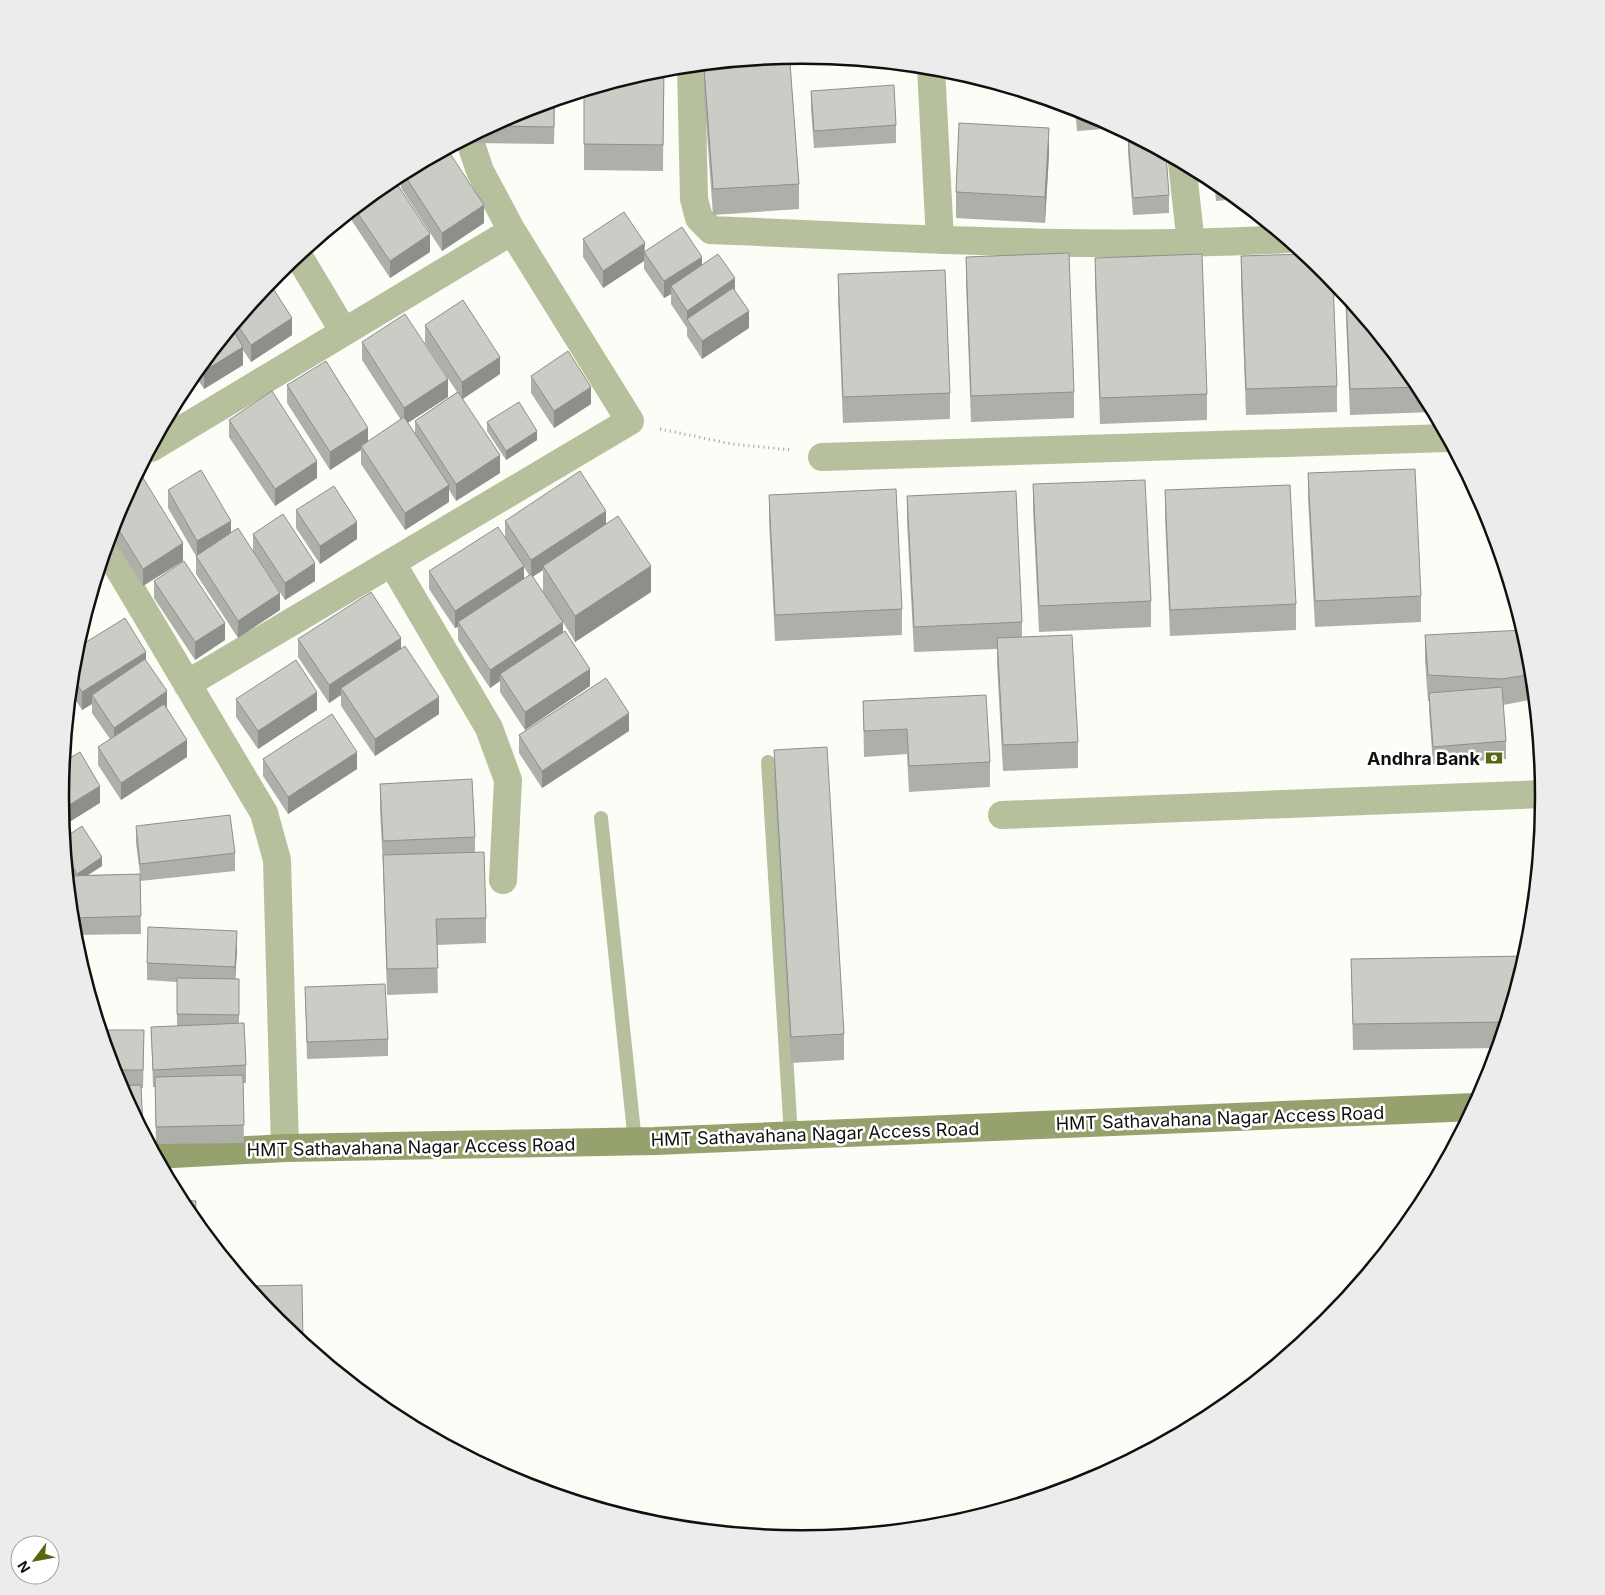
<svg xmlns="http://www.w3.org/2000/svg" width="1605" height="1595" font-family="Inter,sans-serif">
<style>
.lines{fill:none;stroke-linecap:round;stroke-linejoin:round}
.path{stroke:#9e9f9a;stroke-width:3;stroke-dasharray:1 4;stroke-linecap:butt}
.lane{stroke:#b6c09c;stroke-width:14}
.street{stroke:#b6c09c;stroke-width:28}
.secondary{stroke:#95a26d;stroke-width:28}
.wall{fill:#aeafa9;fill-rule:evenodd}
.shaded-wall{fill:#8d8f8a}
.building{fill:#caccc5;stroke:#8d8f8a}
.labels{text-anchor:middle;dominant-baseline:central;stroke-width:5;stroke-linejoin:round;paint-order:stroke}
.poi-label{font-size:18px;font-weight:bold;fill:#10110f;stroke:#fff;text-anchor:end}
.street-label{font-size:18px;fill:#10110f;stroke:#fff}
.rim{fill:none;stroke:#10110f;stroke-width:2.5}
</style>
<rect width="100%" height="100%" fill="#fbfdf6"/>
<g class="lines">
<path class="path" d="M660 429 732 444 792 450"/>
<path class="lane" d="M768 762 791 1136
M601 818 635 1142"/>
<path class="street" d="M691 66 694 199 699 218 711 230C903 238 1095 250 1287 239
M931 68 940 240
M1182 163 1191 244
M298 255 344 332
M151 448 512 231
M822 457 1448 438
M106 547 264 813 277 860 285 1148
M392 563 489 728 508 780 503 880
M187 684 630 421 512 231 480 171 469 138
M1002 815 1545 794"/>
<path class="secondary" d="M155 1155 285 1148 655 1141 1475 1107"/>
</g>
<path class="wall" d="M803 55 828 57 795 60V56Z
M791 56V65H790L799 184V209L713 215 704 94V68L759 65 758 59Z
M844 59 872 62 845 63Z
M664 69 663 171 584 170V92Z
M811 91 896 125V143L814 148 811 109Z
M555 101 554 144 475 143V135L519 111Z
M1075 108 1087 112 1118 128 1077 131Z
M1128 135 1169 195V213L1133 215 1128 153Z
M447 149 484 223 442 251 401 188V174Z
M1049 154 1045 223 956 218V192Z
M390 180 430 252 390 278 352 221V211Z
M1214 180H1215L1238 199 1216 201Z
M583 239 645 251 702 265 735 290 749 328 702 359 687 336V328L671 304V294L664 298 644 269V261L603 288 583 257Z
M1241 256 1337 386V412L1246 415 1241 282Z
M966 257 1074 392V418L971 422 966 283Z
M1095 258 1207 394V420L1100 424 1095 284Z
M838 274 950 393V419L843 423 838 299Z
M269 282 292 335 251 362 243 350V365L204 389 194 374Z
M1345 294 1420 385 1434 412 1350 415Z
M425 325 500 374 463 399 500 473 456 501 449 490V502L405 530 361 464V450L330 470 287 403V385L368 442 401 420 362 360V342L448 397 408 423 415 433V421L457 392 425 343Z
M531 376 591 404 554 428 531 393Z
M229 420 317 478 275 506 229 437Z
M487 422 537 440 506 460 487 431Z
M1308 473 1421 596V622L1315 627 1308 499Z
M1033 484 1151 601V627L1039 632 1033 510Z
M168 490 231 533 280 610 238 638 196 574V556L168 508Z
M1165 490 1296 604V630L1170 636 1165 516Z
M769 495 902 609V635L775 641 769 521Z
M907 496 1022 622V637L1078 742V768L1003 771 997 664V649L914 652 907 522Z
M296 510 357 539 320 564 296 528Z
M117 513 183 543 143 586 110 534Z
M505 521 606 524 651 592 575 642 563 622V632L590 686 525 730 500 692V681L490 688 458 640V627L455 628 429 589V571L505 537ZM524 567 529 575 524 579ZM543 570V592L532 577Z
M253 534 315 581 285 600 253 551Z
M154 581 225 640 195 660 154 598Z
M1425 635 1531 653 1535 699 1503 705 1506 741V759L1433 764 1429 711V701H1428L1425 661Z
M298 639 401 649 439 714 375 756 341 706V695L329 703 298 657Z
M74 652 146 661 167 708 187 757 121 800 98 765V747L110 739 92 713V704L82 710 70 691Z
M236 699 317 710 258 749 236 717Z
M863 701 990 762V787L909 792 907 754 864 757Z
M629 731 542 788 519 753V735Z
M774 750 844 1034V1060L791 1063 774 776Z
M263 759 357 769 288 814 263 776Z
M380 784 475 837V852L486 918V943L437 945 438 993 387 995 383 867 380 810Z
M136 826 235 853V871L140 881 141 934 74 935 68 876H73L67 866 64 838 102 866 88 875 140 874 136 843Z
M237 949 235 979H239V1023L246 1065V1083H243L244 1143 156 1144 155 1087H153L151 1027 177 1026V982L147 980V963Z
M1526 956 1499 1048 1353 1050 1351 959Z
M305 987 388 1039V1056L307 1059Z
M101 1030 144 1048 143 1088H141L143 1131 116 1081Z"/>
<path class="shaded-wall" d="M1049 128V154L1045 223V197Z
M484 205V223L442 251V233Z
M430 234V252L390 278V261Z
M645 243 644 261 603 288V271Z
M702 257V274L671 286V294L664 298V281Z
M735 278V296L687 319V329V311Z
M749 311V328L702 359V341Z
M292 318V335L251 362V345Z
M243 347V365L204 389V371Z
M500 357V374L462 399V382Z
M448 379V397L404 425V408Z
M591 387V404L554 428V411Z
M368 428V446H361V450L330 470V452Z
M537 431V440L506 460V451Z
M500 455V473L456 501V484Z
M317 461V478L275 506V489Z
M449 485V502L405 530V513Z
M606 511V528L543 566V570L531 578V560Z
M231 521V539L197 559V541Z
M357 522V539L320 564V546Z
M183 543V561L143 586V569Z
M315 563V581L285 600V583Z
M524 566V584L458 622V627L455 628V611Z
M651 566V592L575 642V616Z
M280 593V610L238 638V621Z
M563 622V640L500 674V681L490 688V670Z
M225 623V640L195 660V642Z
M401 638V655L341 688V695L329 703V685Z
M146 652V670L92 695V704L82 710V692Z
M590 669V686L525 730V712Z
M167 691V709L114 745V728Z
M317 692V710L258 749V731Z
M439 697V714L375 756V739Z
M629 713V731L542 788V771Z
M187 740V757L121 800V783Z
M357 752V769L288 814V797Z
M68 754V771L62 775 64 756Z
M100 786V803L63 826 61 810Z
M102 857V866L77 882V874Z
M237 931V949L235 985V967Z"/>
<path class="building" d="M790 63 799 184 713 189 704 68Z
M658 69H664L663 145 584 144V92Z
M894 85 896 125 814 131 811 91Z
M554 101V127L492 126 519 111Z
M959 123 1049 128 1045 197 956 192Z
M1128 135H1130L1166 154 1169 195 1133 198Z
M447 149 484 205 442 233 403 173Z
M393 178 430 234 390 261 355 209Z
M624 212 645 243 603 271 583 239Z
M682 227 702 257 664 281 644 252Z
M1069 253 1074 392 971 396 966 257Z
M718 254 735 278 687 311 671 286Z
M1202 254 1207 394 1100 398 1095 258Z
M1304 254 1328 273 1333 280 1337 386 1246 389 1241 256Z
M945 270 950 393 843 397 838 274Z
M269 282 292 318 251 345 236 323Z
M733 288 749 311 702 341 687 319Z
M1346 295 1420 385 1421 387 1350 389Z
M463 300 500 357 462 382 425 325Z
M405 314 448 379 404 408 362 342Z
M232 328 243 347 204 371 201 366Z
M568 351 591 387 554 411 531 376Z
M326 361 368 428 330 452 287 385Z
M272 391 317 461 275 489 229 420Z
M458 392 500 455 456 484 415 421Z
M519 402 537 431 506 451 487 422Z
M404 417 449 485 405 513 361 446Z
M1415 469 1421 596 1315 601 1308 473Z
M201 470 231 521 197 541 168 490Z
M580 471 606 511 531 560 505 521Z
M140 473 183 543 143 569 114 522 117 513 137 475Z
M1145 480 1151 601 1039 606 1033 484Z
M1290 485 1296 604 1170 610 1165 490Z
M334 486 357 522 320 546 296 510Z
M896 489 902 609 775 615 769 495Z
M1016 491 1022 622 914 627 907 496Z
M283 514 315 563 285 583 253 534Z
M618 516 651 566 575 616 543 566Z
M498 527 524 566 455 611 429 571Z
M238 528 280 593 238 621 196 556Z
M184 561 225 623 195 642 154 581Z
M531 574 563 622 490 670 458 622Z
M371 592 401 638 329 685 298 639Z
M125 618 146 652 82 692 72 676 75 649Z
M1524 630 1531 653 1533 674 1502 679 1428 675 1425 635Z
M565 631 590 669 525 712 500 674Z
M1072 635 1078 742 1003 745 997 638Z
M405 646 439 697 375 739 341 688Z
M145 659 167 691 114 728 92 695Z
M296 660 317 692 258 731 236 699Z
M606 678 629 713 542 771 519 735Z
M1502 687 1506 741 1433 747 1429 693Z
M986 695 990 762 909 766 907 729 864 731 863 701Z
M164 704 187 740 121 783 98 747Z
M332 714 357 752 288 797 263 759Z
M827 747 844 1034 791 1037 774 750Z
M65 748 68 754 64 756Z
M80 752 100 786 61 810 60 797 63 762Z
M472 779 475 837 383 841 380 784Z
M230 815 235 853 140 864 136 826Z
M82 826 102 857 77 874 66 855 64 838Z
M484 852 486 918 436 919 438 968 387 969 383 855Z
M140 874 141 916 72 918 68 876Z
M148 927 237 931 235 967 147 963Z
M1526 956 1507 1022 1353 1024 1351 959Z
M177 978 239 979V1015L177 1014Z
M385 984 388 1039 307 1042 305 987Z
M244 1023 246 1065 153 1070 151 1027Z
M101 1030H144L143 1070H113Z
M243 1075 244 1125 156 1127 155 1077Z
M141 1085 143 1128H141L119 1086Z
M180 1200 196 1201 195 1223 185 1210Z
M302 1285 303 1343 277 1322 252 1292V1286Z"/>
<defs>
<g id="bank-bare" transform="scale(1.35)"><path d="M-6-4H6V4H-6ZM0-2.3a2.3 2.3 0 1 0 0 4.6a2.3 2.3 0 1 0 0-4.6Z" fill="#586710" stroke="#fff" stroke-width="2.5" paint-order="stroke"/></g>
</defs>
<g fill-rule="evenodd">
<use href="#bank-bare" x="1494" y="758"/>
</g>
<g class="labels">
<g class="poi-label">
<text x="1480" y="758">Andhra Bank</text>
</g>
<g class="street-label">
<text transform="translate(1220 1118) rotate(-2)">HMT Sathavahana Nagar Access Road</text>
<text transform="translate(815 1134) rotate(-2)">HMT Sathavahana Nagar Access Road</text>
<text transform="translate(411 1147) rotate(-1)">HMT Sathavahana Nagar Access Road</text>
</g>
</g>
<path d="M0 0H1605V1595H0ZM69 797a733 733 0 1 1 1466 0a733 733 0 1 1-1466 0Z" fill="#ececec" fill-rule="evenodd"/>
<path class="rim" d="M69 797a733 733 0 1 1 1466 0a733 733 0 1 1-1466 0Z"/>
<g transform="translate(35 1560) rotate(238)"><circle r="24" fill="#ffffff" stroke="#9fa09f"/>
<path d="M0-4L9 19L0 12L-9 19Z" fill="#586710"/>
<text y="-8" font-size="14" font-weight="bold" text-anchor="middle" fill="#10110f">N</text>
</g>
</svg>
